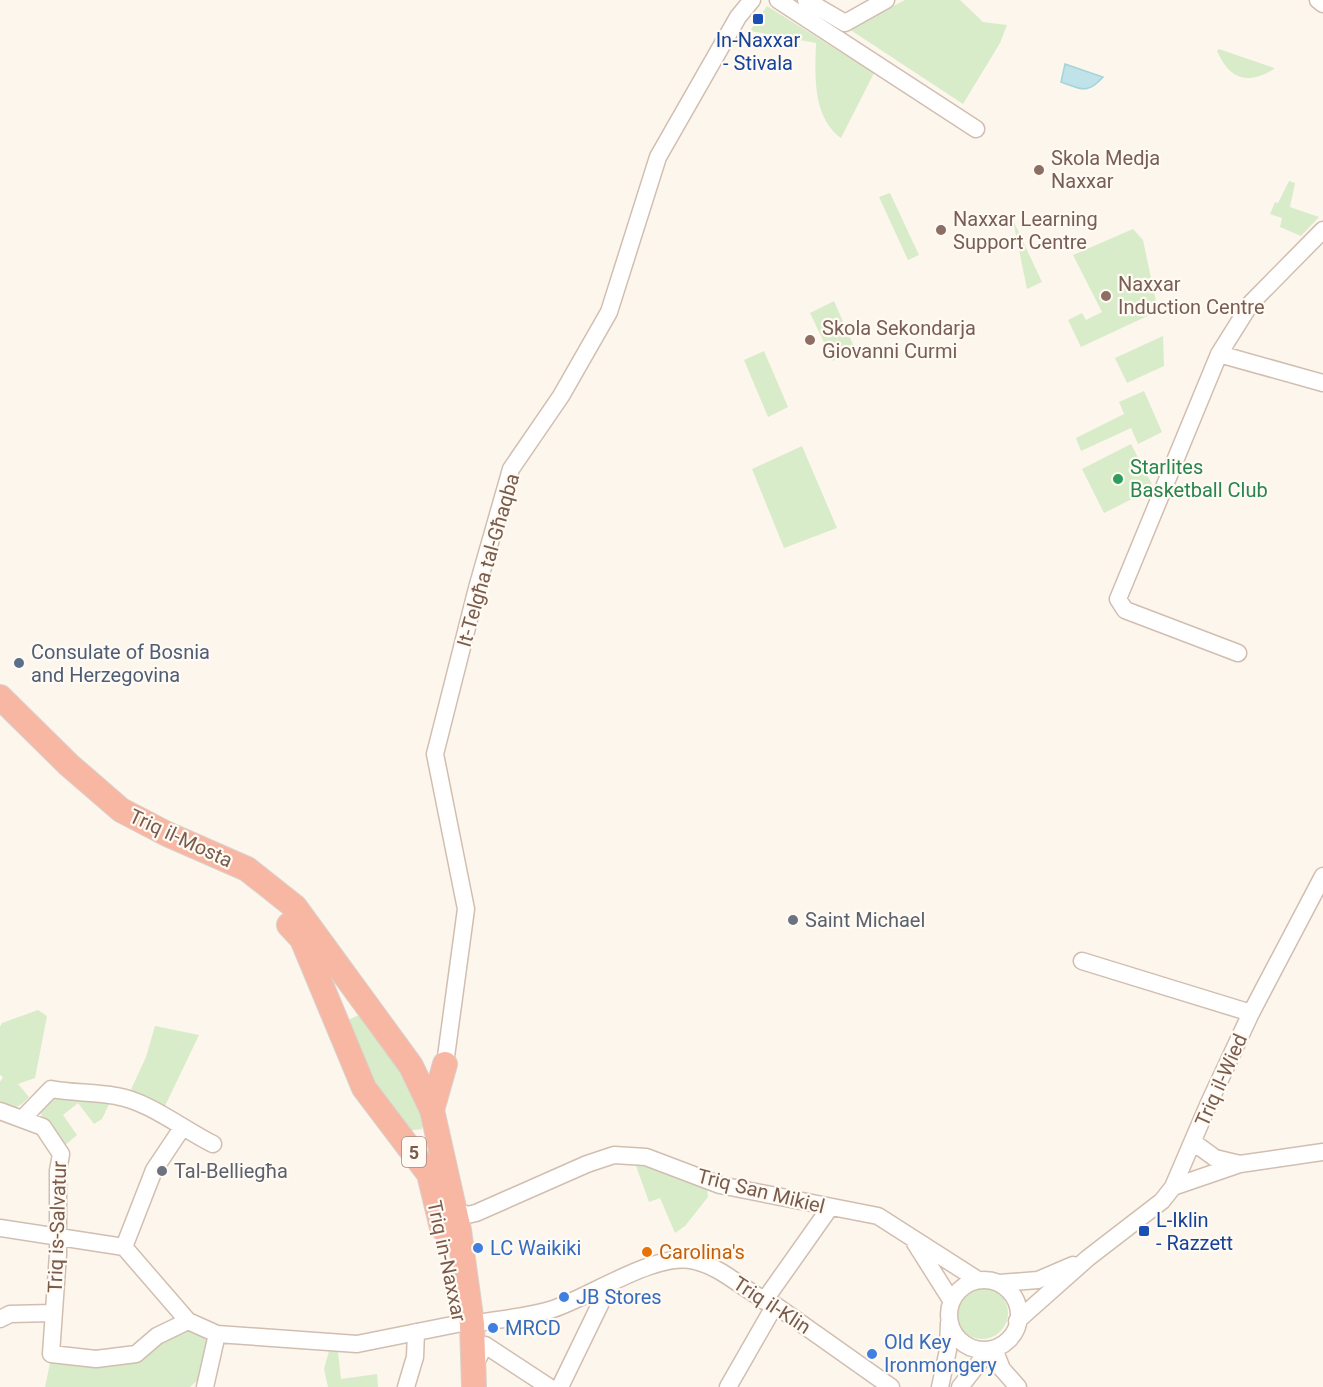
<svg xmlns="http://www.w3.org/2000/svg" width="1323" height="1387" font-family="Roboto,sans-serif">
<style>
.green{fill:#d8ecc9}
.water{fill:#bfe3e8;stroke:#a5d3da;stroke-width:1.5}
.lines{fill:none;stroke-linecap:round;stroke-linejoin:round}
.minor-casing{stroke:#d1beb0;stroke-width:19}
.highway-casing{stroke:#dad1cd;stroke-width:26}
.minor{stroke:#fff;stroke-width:16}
.highway{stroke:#f7b7a3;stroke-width:24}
.transit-dot{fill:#1a4fb4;stroke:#fffaf3;stroke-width:2}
.education-dot{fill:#8d6e63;stroke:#fffaf3;stroke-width:2}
.leisure-dot{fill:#2e9e5b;stroke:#fffaf3;stroke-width:2}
.service-dot{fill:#5c6f8a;stroke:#fffaf3;stroke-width:2}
.worship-dot{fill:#6b7280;stroke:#fffaf3;stroke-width:2}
.shop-dot{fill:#3f7fe0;stroke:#fffaf3;stroke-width:2}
.food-dot{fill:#e8710a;stroke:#fffaf3;stroke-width:2}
.labels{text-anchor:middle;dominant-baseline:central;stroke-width:4.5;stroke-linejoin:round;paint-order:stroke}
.shield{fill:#fffaf3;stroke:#a28b7f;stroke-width:1.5}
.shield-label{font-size:18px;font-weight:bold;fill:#7a5c4d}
.transit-label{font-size:20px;fill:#164399;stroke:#fffaf3}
.education-label{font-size:20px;fill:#785e54;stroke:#fffaf3;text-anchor:start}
.leisure-label{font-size:20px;fill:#27864d;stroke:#fffaf3;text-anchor:start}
.street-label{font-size:20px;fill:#7a5c4d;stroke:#fffaf3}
.service-label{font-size:20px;fill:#4e5e75;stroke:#fffaf3;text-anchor:start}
.worship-label{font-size:20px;fill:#5b616d;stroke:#fffaf3;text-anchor:start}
.shop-label{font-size:20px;fill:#366cbe;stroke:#fffaf3;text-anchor:start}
.food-label{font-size:20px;fill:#c56008;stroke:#fffaf3;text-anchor:start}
</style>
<rect width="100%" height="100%" fill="#fdf6ec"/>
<path class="green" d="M905 0H960L983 22 1007 25 1000 43 963 104 849 29Z
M767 6 874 73 841 138C812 117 815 74 816 43L750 31Z
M1219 49 1274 68V69C1247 85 1230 80 1217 51Z
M1289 181 1295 183 1290 207 1319 217 1301 236 1280 227 1282 218 1270 214 1275 202 1278 203Z
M890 193 919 255 908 260 879 197Z
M1013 220 1042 282 1027 289Z
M1133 229 1143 240 1158 311 1081 347 1068 320 1082 313 1086 320 1102 312 1073 255Z
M834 301 855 349 833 361 810 313Z
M1163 336 1164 366 1127 383 1115 358Z
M764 351 788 407 768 417 744 360Z
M1144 391 1162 432 1138 444 1131 428 1081 451 1076 438 1124 414 1119 402Z
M1131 444 1154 488 1104 513 1082 469Z
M802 446 837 528 784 548 752 469Z
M38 1010 47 1016 35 1078 18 1084 29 1097C20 1107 13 1111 0 1106V1082L3 1077 0 1075V1027L2 1023Z
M361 1014 396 1057 426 1116 422 1129 407 1131 377 1090 348 1020Z
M155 1026 199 1035 164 1108 128 1096 146 1057Z
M71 1087 111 1100 102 1119 94 1124 78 1103 63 1115 77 1135 64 1146 38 1110Z
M635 1163 707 1187 708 1197 685 1226 675 1233 660 1198 649 1202Z
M956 1313a26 26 0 1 1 52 0a26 26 0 1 1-52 0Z
M185 1329 205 1335 210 1345 198 1380 190 1387H45L50 1363 127 1364Z
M329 1351 338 1352 341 1379 377 1374 378 1387H328L324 1369Z"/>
<path class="water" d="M1065 64 1103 77C1087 95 1081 89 1061 82Z"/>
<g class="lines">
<g class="minor-casing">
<path id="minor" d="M778 0 976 129
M806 0 845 23 886 0
M1318 0 1323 4
M1219 354 1323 383
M1238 653 1125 610 1118 599 1219 354 1251 303 1323 230
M1082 961 1251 1013
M445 1064 466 909 435 754 477 588 511 469 561 396 609 312 658 157 738 17 752 0
M0 1111 43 1127 61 1154 58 1171V1254L51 1354 96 1359 136 1354 157 1336 188 1321
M22 1119 51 1089C72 1093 94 1092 116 1096 148 1101 183 1129 213 1144
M1193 1142 1215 1158 1240 1164
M1173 1187 1240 1164 1323 1152
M454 1209 467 1215 476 1213 587 1164 614 1155 646 1157 720 1185 878 1216 978 1280
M0 1228 124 1247 188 1321 217 1334 357 1344 462 1323
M915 1243 951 1300
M124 1247 154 1170 182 1128
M949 1315a35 35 0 1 1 70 0a35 35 0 1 1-70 0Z
M999 1283 1038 1280 1073 1265
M764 1301 829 1209
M0 1319 10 1314 53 1313
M1017 1321 1088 1258 1162 1201 1173 1187 1209 1103 1251 1013 1323 876
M472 1324C499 1319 528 1317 553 1309 592 1296 656 1251 695 1261 725 1268 747 1294 775 1305L891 1387
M994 1349 1002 1369 1018 1387
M475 1364 485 1345 549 1387
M205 1387 217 1334
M406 1387 415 1357 416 1332
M560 1387 609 1286
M728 1387 775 1305
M940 1387 948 1350 949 1323
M960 1387 989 1350"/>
</g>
<g class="highway-casing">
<path id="highway" d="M0 697 69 765 121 810 167 834 247 869 295 907 411 1066 432 1110 459 1230 472 1324 474 1387
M289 925 302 939 364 1088 429 1174 442 1228
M432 1110 445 1064"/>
</g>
<use href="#minor" class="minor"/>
<use href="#highway" class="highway"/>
</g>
<g class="transit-dot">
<rect x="752" y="13" width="12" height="12" rx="3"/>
<rect x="1138" y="1225" width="12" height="12" rx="3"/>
</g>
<g class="education-dot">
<circle cx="1039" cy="170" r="6"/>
<circle cx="941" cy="230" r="6"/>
<circle cx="1106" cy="296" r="6"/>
<circle cx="810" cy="340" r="6"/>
</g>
<circle class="leisure-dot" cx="1118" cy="479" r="6"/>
<circle class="service-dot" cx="19" cy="663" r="6"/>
<g class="worship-dot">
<circle cx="793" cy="920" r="6"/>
<circle cx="162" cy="1171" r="6"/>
</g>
<g class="shop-dot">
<circle cx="478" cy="1248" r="6"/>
<circle cx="564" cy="1297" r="6"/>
<circle cx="493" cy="1328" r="6"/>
<circle cx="872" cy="1354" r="6"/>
</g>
<circle class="food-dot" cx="647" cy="1252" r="6"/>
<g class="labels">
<rect class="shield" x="402" y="1137" width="24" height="30" rx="4.5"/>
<g class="shield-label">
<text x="414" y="1152">5</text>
</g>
<g class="transit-label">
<text x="758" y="40">In-Naxxar<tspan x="758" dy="23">- Stivala</tspan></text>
<text x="1156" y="1220" text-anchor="start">L-Iklin<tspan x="1156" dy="23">- Razzett</tspan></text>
</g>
<g class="education-label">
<text x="1051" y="158">Skola Medja<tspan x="1051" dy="23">Naxxar</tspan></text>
<text x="953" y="219">Naxxar Learning<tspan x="953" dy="23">Support Centre</tspan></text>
<text x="1118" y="284">Naxxar<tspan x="1118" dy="23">Induction Centre</tspan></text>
<text x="822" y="328">Skola Sekondarja<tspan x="822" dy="23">Giovanni Curmi</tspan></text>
</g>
<g class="leisure-label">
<text x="1130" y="467">Starlites<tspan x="1130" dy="23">Basketball Club</tspan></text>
</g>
<g class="street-label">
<text transform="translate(488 560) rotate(-74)">It-Telgħa tal-Għaqba</text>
<text transform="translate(181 838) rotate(25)">Triq il-Mosta</text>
<text transform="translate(1221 1080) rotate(-66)">Triq il-Wied</text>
<text transform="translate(761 1191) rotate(14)">Triq San Mikiel</text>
<text transform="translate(57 1227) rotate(-88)">Triq is-Salvatur</text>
<text transform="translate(447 1261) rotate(78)">Triq in-Naxxar</text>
<text transform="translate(772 1305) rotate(33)">Triq il-Klin</text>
</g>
<g class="service-label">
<text x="31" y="652">Consulate of Bosnia<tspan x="31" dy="23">and Herzegovina</tspan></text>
</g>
<g class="worship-label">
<text x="805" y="920">Saint Michael</text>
<text x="174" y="1171">Tal-Belliegħa</text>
</g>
<g class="shop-label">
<text x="490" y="1248">LC Waikiki</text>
<text x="576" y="1297">JB Stores</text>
<text x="505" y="1328">MRCD</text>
<text x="884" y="1342">Old Key<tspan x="884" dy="23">Ironmongery</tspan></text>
</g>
<g class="food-label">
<text x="659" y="1252">Carolina's</text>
</g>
</g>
</svg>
